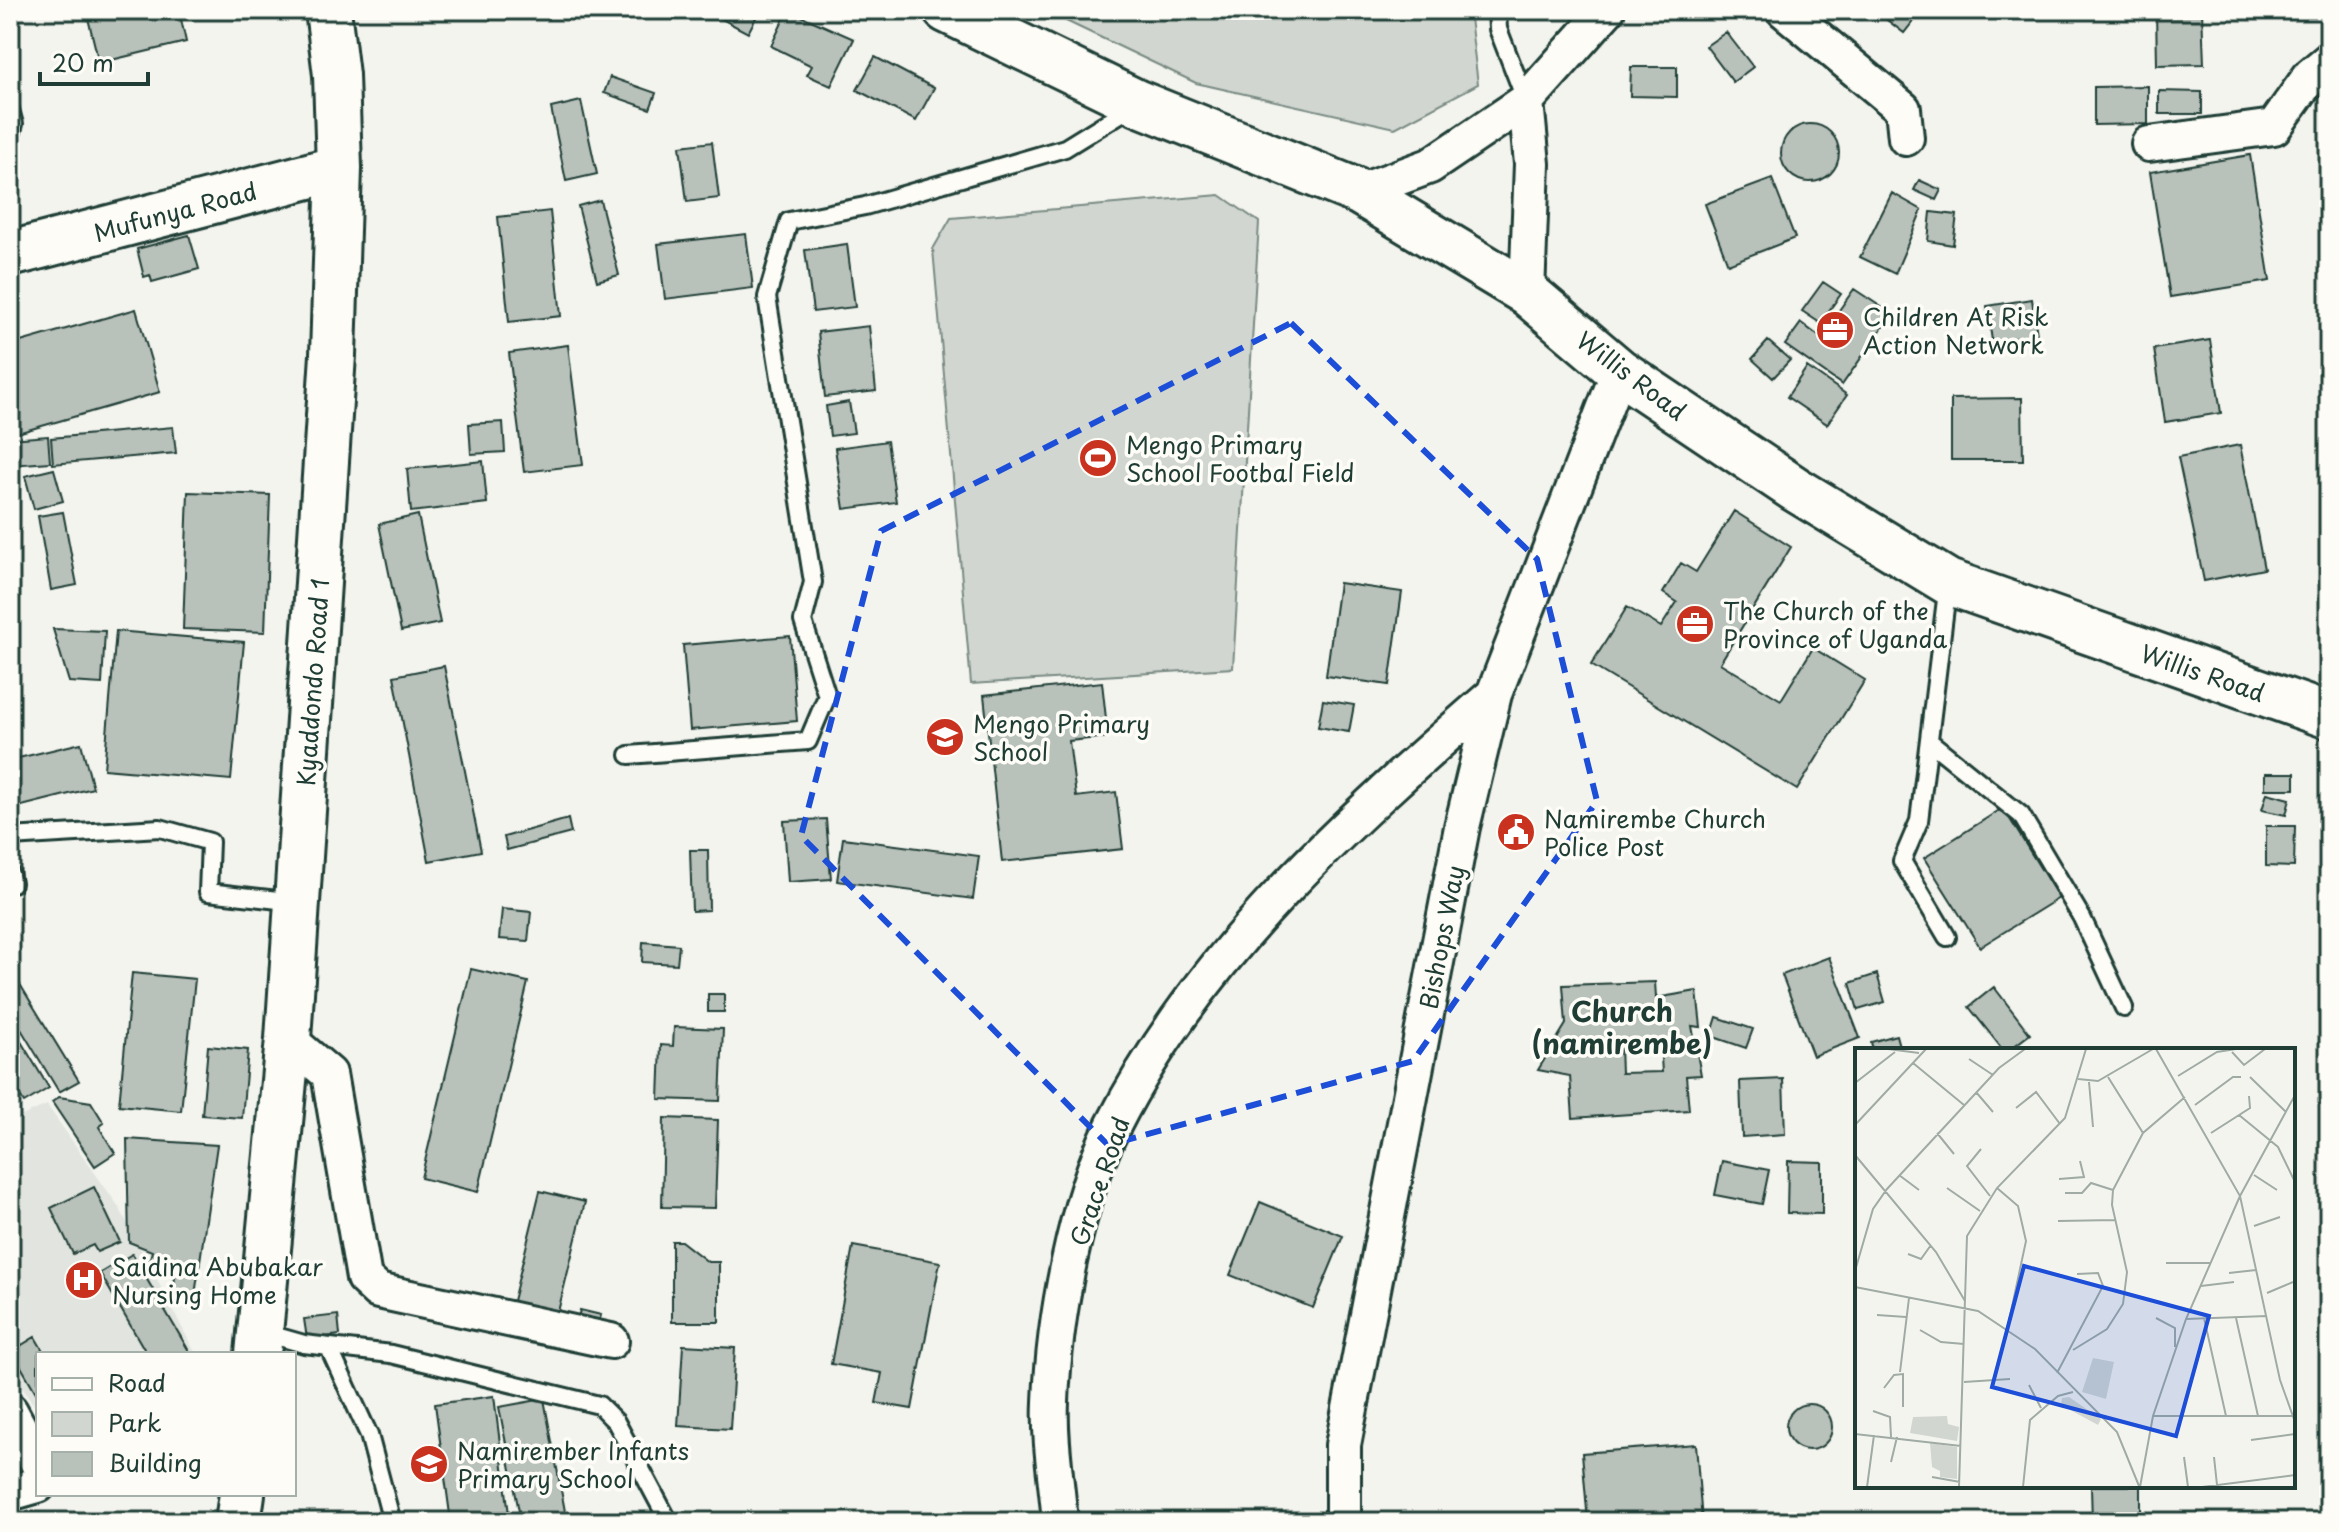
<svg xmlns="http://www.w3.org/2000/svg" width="2339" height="1532" font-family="'Playpen Sans',sans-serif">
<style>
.built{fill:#e2e5df}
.green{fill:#d1d6d1;stroke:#788a82;stroke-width:2}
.building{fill:#b9c1bb;stroke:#1f3d34;stroke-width:2;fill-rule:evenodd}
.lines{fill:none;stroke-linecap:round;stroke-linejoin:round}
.lane-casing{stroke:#1f3d34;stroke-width:22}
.street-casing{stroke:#1f3d34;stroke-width:40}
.secondary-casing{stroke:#1f3d34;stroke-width:50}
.lane{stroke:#fdfcf7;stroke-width:16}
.street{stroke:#fdfcf7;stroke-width:34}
.secondary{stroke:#fdfcf7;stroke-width:44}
.marked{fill:none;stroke:#1d4ed8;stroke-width:6;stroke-dasharray:16 10;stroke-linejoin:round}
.labels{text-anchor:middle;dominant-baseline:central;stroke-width:7;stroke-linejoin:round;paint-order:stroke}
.street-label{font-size:24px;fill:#1f3d34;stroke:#fdfcf7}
.poi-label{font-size:24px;fill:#1f3d34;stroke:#fdfcf7;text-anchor:start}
.quarter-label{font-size:28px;font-weight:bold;fill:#1f3d34;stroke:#fdfcf7}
.inset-road{fill:none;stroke:#9faba4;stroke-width:2}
.view{fill:#1d4ed8;fill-opacity:0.15;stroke:#1d4ed8;stroke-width:4}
.inset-edge{fill:none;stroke:#1f3d34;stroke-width:4}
</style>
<rect width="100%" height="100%" fill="#f4f4ef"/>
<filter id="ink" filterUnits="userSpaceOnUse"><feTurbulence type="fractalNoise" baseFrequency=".0125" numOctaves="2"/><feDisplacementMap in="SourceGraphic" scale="16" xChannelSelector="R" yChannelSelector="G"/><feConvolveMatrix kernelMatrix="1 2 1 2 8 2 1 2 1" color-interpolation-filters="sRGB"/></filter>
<g filter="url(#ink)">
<path class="built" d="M47 1105 119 1207 196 1354H38V1411L10 1370V1121Z"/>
<path class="green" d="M1043 10H1469L1478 84 1395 128 1196 83Z
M1220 195 1259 222 1233 668 971 684 933 249 951 218Z"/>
<path class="building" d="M86 10H179L186 42 99 63Z
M705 10H760L748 33Z
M788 10 854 39 831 86 807 75 812 66 771 46Z
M1874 10H1922L1904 33Z
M2156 10H2202L2204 64 2157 65Z
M1726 32 1753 67 1733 82 1706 46Z
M875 57 934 88 916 121 857 90Z
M1631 67H1677V97L1630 96Z
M610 77 656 93 650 109 604 93Z
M2148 86V124L2094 125V87Z
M2159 91 2202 92V114H2159Z
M581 101 597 174 566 181 551 108Z
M1781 153a29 29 0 1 1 58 0a29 29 0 1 1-58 0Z
M712 142 719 198 687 202 680 146Z
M2250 155 2270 281 2170 297 2150 172Z
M1772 179 1795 238 1728 264 1705 204Z
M1919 180 1941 190 1936 200 1914 190Z
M1892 193 1922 210 1895 274 1860 257Z
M600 200 619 275 597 281 578 206Z
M550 211 561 316 509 322 498 217Z
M1931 212 1957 215 1953 245 1928 241Z
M746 234 753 288 665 299 658 244Z
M189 235 199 269 152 282 150 275 144 277 137 249Z
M847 244 855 307 813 312 805 250Z
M1823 282 1841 294 1820 323 1802 311Z
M1854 289 1892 314 1842 385 1785 345 1801 323 1820 337Z
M2032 299 2037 335 1992 341 1987 306Z
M136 309 160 392 14 434 10 421V345Z
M869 326 876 391 825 397 818 332Z
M2210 340 2221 413 2165 422 2154 349Z
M1768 341 1790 360 1773 378 1752 359Z
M568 345 583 465 524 472 509 353Z
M1807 367 1847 395 1827 424 1787 397Z
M2329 392V435H2328L2324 393Z
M2022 398 2023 460H1951V399Z
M849 402 854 433 830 436 826 406Z
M503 422 505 452 471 454 469 424Z
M173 427 176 453 53 464 51 438Z
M48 436 50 462 10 465V439Z
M887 441 896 502 844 509 835 448Z
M2240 445 2264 569 2204 581 2178 457Z
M483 461 487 503 411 512 407 469Z
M54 469 63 501 34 509 25 476Z
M188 492 270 495 265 632 183 629Z
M1734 511 1791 547 1720 663 1781 700 1813 648 1865 680 1797 790 1591 665 1627 607 1661 627 1677 602 1663 593 1681 563 1696 572Z
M63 512 77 585 51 590 38 516Z
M418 515 440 623 401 631 379 524Z
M1339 583 1402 592 1389 685 1326 676Z
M53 629 105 631 102 684 69 682Z
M116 631 244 642 231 780 104 769Z
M790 636 797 721 690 730 683 645Z
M444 666 481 851 429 861 394 676Z
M1102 682 1108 737 1069 741 1076 797 1116 792 1123 849 1002 862 984 695Z
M1323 700 1354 705 1349 732 1318 727Z
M81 743 93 788 10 809V760Z
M2265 773H2295V789H2265Z
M2267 793 2290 799 2286 815 2262 810Z
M2003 808 2059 898 1980 947 1924 858Z
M568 819 571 833 507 850 504 837Z
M826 819 831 879 788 882 784 821Z
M2266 826H2295L2294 867 2266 866Z
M843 838 979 856 973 899 837 881Z
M690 850H708L709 910 692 911Z
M502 909 531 912 528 941 499 939Z
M643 942 679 945 677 964 642 962Z
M1829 957 1860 1038 1813 1056 1782 975Z
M10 968 79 1081 59 1092 10 1011Z
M471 969 528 982 478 1192 421 1178Z
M132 973 195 979 181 1111 119 1105Z
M1877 974 1885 1002 1858 1010 1850 983Z
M1655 982 1656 998 1697 991 1701 1027 1692 1026 1701 1075 1686 1076 1689 1110 1573 1118 1570 1076 1538 1070 1566 1024 1563 985ZM1660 1044 1662 1072 1621 1073 1620 1046Z
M1994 987 2030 1034 2009 1050H2003L1969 1007Z
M708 994H724V1012H708Z
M1717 1017 1753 1029 1746 1048 1711 1036Z
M11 1025 49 1088 24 1103 10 1080Z
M674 1027 723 1029 720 1101 659 1099 661 1045 673 1046Z
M1896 1035 1900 1050H1873L1871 1042Z
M208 1046 248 1050 242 1118 202 1115Z
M1783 1079 1785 1134 1742 1137 1740 1081Z
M59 1097 91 1102 104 1123 99 1127 115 1153 95 1166 52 1102Z
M664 1118 718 1120 715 1208 662 1207Z
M127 1139 217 1145 194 1302 173 1301 175 1276 147 1268 152 1251 129 1242Z
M1722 1161 1769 1170 1762 1204 1715 1195Z
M1788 1161 1822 1162V1214L1787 1213Z
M94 1187 120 1242 97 1252 93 1245 73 1254 51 1208Z
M540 1191 585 1202 555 1324 510 1313Z
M1260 1202 1343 1236 1313 1308 1230 1275Z
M672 1241H681L708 1262H719V1322H672Z
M853 1246 940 1262 912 1409 876 1403 882 1373 831 1364Z
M132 1254 189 1351 184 1354H147L100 1273Z
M580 1310 601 1315 597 1330 576 1325Z
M338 1315 340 1335 307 1339 304 1319Z
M35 1337 45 1354H38V1396L12 1351Z
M683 1345 735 1348 730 1429 678 1426Z
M494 1396 510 1522H451L435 1404Z
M544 1399 567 1522H521L499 1407Z
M1786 1427a23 23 0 1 1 46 0a23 23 0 1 1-46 0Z
M1696 1444 1702 1522H1588L1582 1453Z
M2091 1486H2141V1522H2092Z"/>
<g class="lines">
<g class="lane-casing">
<path id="lane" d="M1497 10 1498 29 1526 101
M10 110 14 124 10 138
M1929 741 2021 815 2082 918 2124 1008
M629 755 808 741 827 696 803 621 813 582 767 297 789 221 865 206 1065 148 1133 106
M10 837 160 828 210 842 208 892 296 902
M10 874 12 883
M1947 937 1902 861 1919 821 1948 583
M262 1332 304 1344 391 1354 599 1405 616 1422 669 1522
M329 1348 369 1435 392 1522"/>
</g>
<g class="street-casing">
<path id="street" d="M1784 10 1903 109 1906 138
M1526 101 1532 164 1527 293
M2149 144 2274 127 2311 75 2329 60
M1359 192 1430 166 1526 101 1607 10
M288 1039 329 1074 364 1278 378 1291 611 1341
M10 1411 38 1463
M10 1493 38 1485
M1060 1522C1057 1483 1049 1441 1051 1402 1054 1319 1076 1200 1113 1126 1200 953 1350 819 1494 694
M1343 1522V1445L1462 827 1494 694 1619 371"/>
</g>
<g class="secondary-casing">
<path id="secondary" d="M946 10 1138 103 1359 192 1527 293 1619 371 1795 489 1948 582 2329 716
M10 254 339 168
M258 1354 288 1039 333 355 339 168 336 75 328 10
M238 1522 242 1494"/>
</g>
<use href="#lane" class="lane"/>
<use href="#street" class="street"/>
<use href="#secondary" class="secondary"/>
</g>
</g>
<path class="marked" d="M1291 323 1537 559 1597 801 1413 1061 1108 1145 801 836 881 531Z"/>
<defs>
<g id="office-disc" transform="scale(2)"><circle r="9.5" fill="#c8321e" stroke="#fdfcf7"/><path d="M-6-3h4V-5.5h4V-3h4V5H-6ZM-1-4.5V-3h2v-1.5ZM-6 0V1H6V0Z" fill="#fff"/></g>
<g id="stadium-disc" transform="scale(2)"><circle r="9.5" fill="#c8321e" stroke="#fdfcf7"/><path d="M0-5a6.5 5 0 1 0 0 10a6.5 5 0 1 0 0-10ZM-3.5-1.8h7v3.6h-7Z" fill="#fff"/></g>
<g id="school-disc" transform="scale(2)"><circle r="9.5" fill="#c8321e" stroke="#fdfcf7"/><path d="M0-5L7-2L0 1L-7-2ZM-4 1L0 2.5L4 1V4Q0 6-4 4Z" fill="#fff"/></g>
<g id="civic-disc" transform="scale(2)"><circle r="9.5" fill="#c8321e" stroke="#fdfcf7"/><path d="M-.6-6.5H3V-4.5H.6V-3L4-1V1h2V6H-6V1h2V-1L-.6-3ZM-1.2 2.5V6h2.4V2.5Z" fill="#fff"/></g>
<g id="hospital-disc" transform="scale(2)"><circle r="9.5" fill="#c8321e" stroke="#fdfcf7"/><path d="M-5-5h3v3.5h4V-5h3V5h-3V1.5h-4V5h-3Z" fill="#fff"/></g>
</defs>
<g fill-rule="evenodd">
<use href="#office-disc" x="1835" y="330"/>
<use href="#stadium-disc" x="1098" y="458"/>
<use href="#office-disc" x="1695" y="624"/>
<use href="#school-disc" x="945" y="737"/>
<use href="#civic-disc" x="1516" y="832"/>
<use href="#hospital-disc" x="84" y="1280"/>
<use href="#school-disc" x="429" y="1464"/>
</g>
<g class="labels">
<g class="street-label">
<text transform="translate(175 211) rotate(-15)">Mufunya Road</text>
<text transform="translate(1632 375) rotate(37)">Willis Road</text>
<text transform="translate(2203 672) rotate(19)">Willis Road</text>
<text transform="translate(312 682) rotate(-86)">Kyaddondo Road 1</text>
<text transform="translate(1441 937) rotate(-79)">Bishops Way</text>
<text transform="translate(1099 1181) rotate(-71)">Grace Road</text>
</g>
<g class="poi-label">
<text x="1863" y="316">Children At Risk<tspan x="1863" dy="28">Action Network</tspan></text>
<text x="1126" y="444">Mengo Primary<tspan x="1126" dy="28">School Footbal Field</tspan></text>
<text x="1723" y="610">The Church of the<tspan x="1723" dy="28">Province of Uganda</tspan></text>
<text x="973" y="723">Mengo Primary<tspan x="973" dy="28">School</tspan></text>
<text x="1544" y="818">Namirembe Church<tspan x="1544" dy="28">Police Post</tspan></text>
<text x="112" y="1266">Saidina Abubakar<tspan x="112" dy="28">Nursing Home</tspan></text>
<text x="457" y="1450">Namirember Infants<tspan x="457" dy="28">Primary School</tspan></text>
</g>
<g class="quarter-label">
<text x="1622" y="1010">Church<tspan x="1622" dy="32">(namirembe)</tspan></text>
</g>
</g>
<g transform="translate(1855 1048)">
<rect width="440" height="440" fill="#f4f4ef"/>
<path d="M238 310 259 314 251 351 227 344ZM214 349 246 371 243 377 206 357 207 350ZM92 368 93 376 104 379 102 393 55 385 58 369ZM75 395 102 399V431L85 429V423L77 419Z" fill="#d1d6d1"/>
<path class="inset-road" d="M33 1 64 5M301 1 385 148 425 332 440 374M377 4 389 17 410 1M114 11 138 27M58 15 109 57M323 28 362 4 381 1M253 29 288 85M395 29 431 64M223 31 243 33 298 1M234 34 238 79M0 35 40 4M121 44 138 64M340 57 378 29H386M161 60 181 44 205 76M384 67 423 99 440 134M0 77 71 1M82 85 99 106M356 85 395 60 394 48M126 101 112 118 135 148M0 107 81 204 110 253M44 127 64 142M399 127 422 142M204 131 229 129 225 113M92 140 125 163M142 140 163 158 171 193 152 282M210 145H227L236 135 258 142M203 173 260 172M399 178 425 169M53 206 66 211 76 197M311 215H356M0 223 18 161 32 141 144 20 170 1M374 225 401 222M346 238 379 234M0 239 123 263 180 301 262 384 284 438M412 245 438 234M22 267 51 269M301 270 320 280V299M349 270 371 368M381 270 403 368M331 271 412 268M65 282 86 294 109 296M218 302 252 281 268 256 272 224 257 157 258 142 288 85 330 49M45 324 54 250M202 325 248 238 243 225 222 226M109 334 155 331M174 337 186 360M29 340 39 327 48 326V359M18 363 35 369 36 389M298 368H437M0 386 106 398M396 392 440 386M329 409 333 439M359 409 362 437M36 414 42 389M77 429 105 434M12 439 19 387M104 439 112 188 142 140 210 70 231 1M168 439 175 372 203 348 218 344M285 439 298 368 331 271 385 148 440 47M347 439 440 427"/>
<path class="view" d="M169 218 354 268 321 388 137 339Z"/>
<rect width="440" height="440" class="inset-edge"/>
</g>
<rect width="2339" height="1532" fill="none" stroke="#fdfcf7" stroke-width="40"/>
<rect x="20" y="20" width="2299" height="1492" fill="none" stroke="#1f3d34" stroke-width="3" filter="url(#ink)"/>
<rect x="36" y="1352" width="260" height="144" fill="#fdfcf7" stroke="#a4b0a9" stroke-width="2"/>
<rect x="52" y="1378" width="40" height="12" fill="#fdfcf7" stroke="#a4b0a9" stroke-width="2"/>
<text x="108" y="1392" font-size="24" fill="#1f3d34">Road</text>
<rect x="52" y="1412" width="40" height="24" fill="#d1d6d1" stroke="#a4b0a9" stroke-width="2"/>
<text x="108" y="1432" font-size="24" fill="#1f3d34">Park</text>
<rect x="52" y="1452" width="40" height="24" fill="#b9c1bb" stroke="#a4b0a9" stroke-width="2"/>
<text x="108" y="1472" font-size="24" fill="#1f3d34">Building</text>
<path d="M40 72v12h108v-12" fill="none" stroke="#1f3d34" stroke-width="4"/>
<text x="52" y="72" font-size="24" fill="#1f3d34" stroke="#fdfcf7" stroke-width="6" paint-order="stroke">20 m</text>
</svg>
